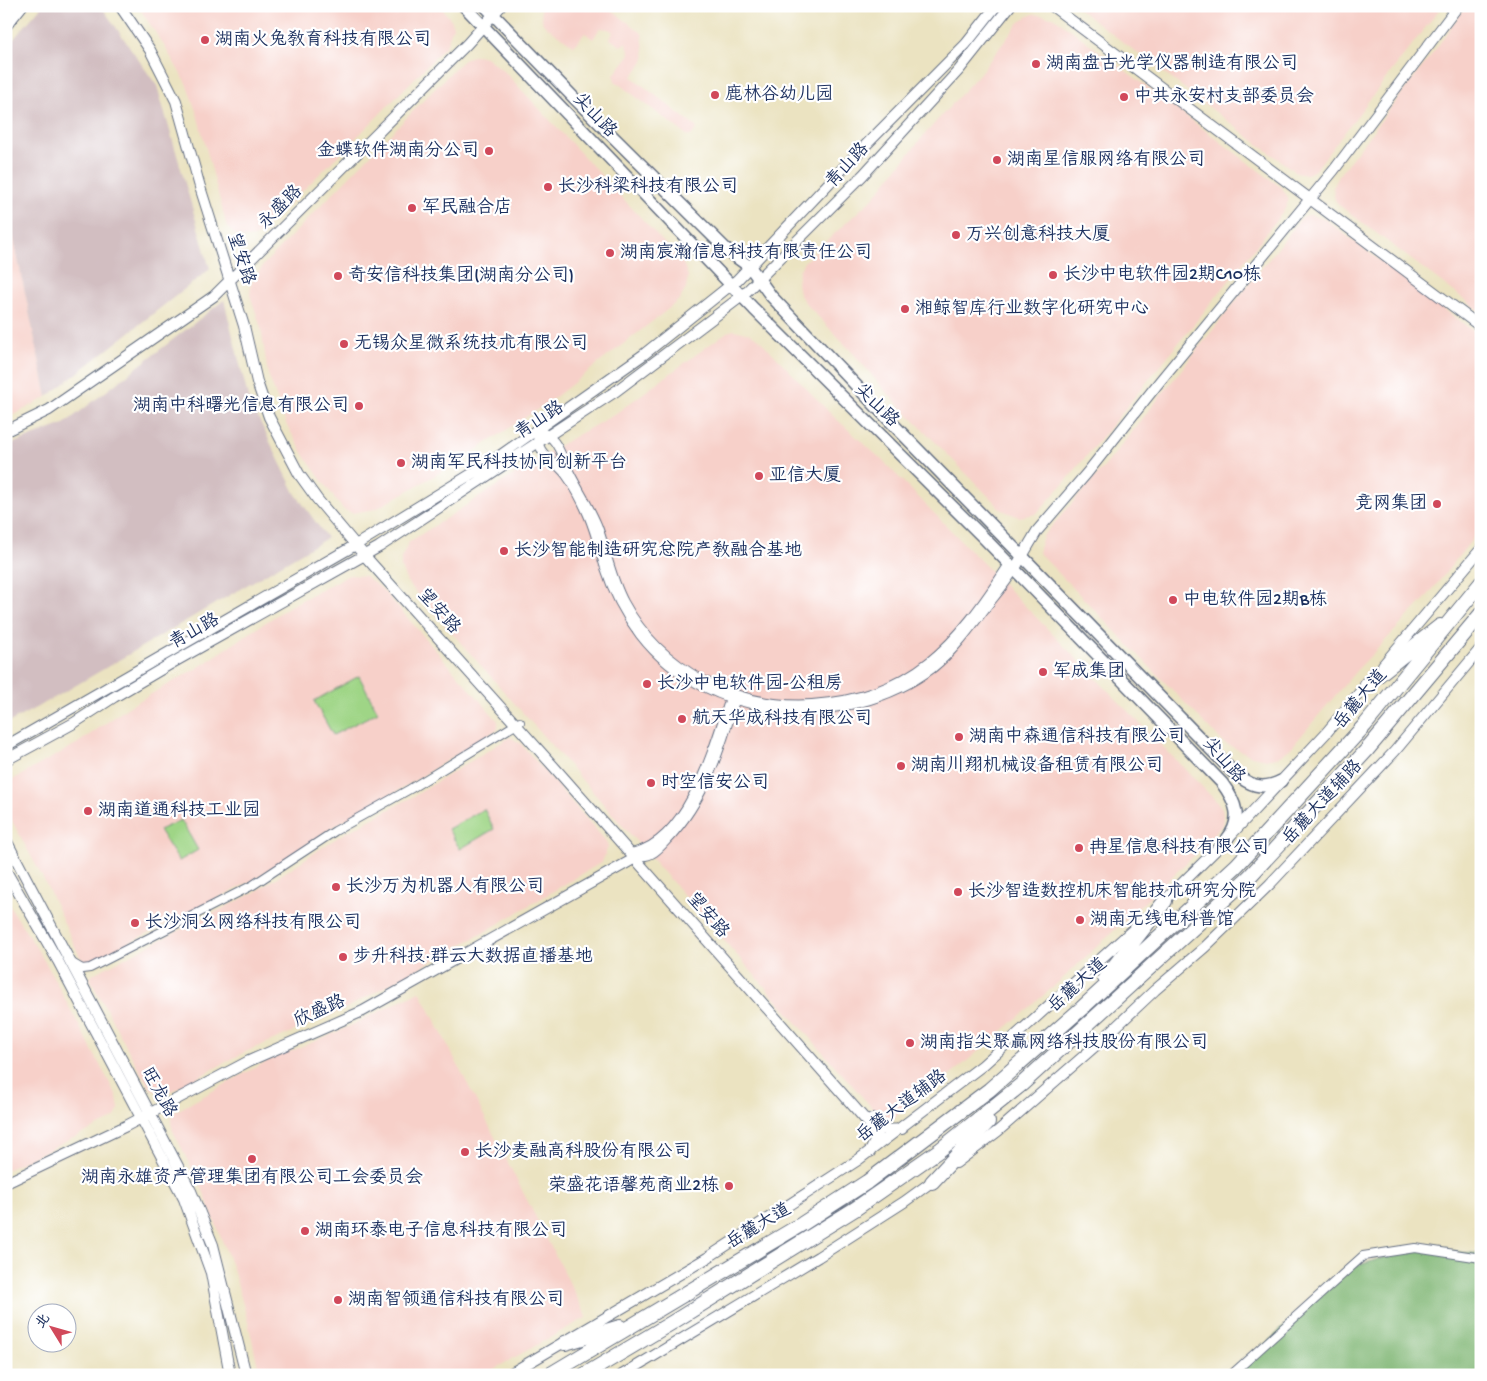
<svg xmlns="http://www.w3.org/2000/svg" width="1487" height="1381" font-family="'Gochi Hand','LXGW WenKai TC',sans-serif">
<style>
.built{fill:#f7d0c9}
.industrial{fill:#d2bec1}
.green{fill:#9fd586;stroke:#5d8272}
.forest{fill:#7fb673;stroke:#4d7268}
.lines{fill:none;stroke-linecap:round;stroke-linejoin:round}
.street-casing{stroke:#646e81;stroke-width:10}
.secondary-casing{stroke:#646e81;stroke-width:12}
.primary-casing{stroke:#646e81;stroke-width:14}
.highway-casing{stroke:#646e81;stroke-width:16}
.street{stroke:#fff;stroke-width:8}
.secondary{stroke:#fff;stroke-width:10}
.primary{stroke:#fff;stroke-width:11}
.highway{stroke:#fff;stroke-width:14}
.poi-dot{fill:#d1495b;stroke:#fff;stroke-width:2}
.labels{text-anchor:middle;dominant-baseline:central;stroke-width:4.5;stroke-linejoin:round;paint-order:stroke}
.poi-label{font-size:18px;fill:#1b2f5e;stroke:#fff;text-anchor:start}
.street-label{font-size:18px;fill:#1b2f5e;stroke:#fff}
</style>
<rect width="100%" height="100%" fill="#fff"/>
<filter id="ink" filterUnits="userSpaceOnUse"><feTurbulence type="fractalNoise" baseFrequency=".02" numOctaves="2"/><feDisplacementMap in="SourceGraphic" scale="10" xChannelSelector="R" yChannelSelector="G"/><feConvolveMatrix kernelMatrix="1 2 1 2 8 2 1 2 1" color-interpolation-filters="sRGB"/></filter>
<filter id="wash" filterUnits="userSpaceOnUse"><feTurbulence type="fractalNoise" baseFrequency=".0096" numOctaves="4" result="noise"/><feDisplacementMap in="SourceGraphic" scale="20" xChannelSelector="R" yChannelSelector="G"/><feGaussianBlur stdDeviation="1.12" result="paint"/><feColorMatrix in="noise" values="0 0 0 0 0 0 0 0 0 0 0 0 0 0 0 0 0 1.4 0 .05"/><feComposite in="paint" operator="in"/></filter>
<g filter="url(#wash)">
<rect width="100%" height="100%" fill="#ebe3c1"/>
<path class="built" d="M138 6H440L452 21 453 27 446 46 375 119 260 233 255 237 245 238 235 235 227 227 197 114 186 83 165 47Z
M540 6H606L642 33 645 59 632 77 697 128 691 136H688L615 81 614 75 630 54 626 42 621 46 610 39 613 32 609 29 600 28 593 39 585 33 574 46 543 24Z
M1075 6H1442L1323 160 1315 170 1306 175 1294 171Z
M1466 6H1481V312L1339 205 1335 200 1333 188 1341 172 1430 57Z
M1033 14 1053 17 1063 24 1282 188 1289 199 1285 209 1233 276 1067 480 1036 514 1019 517 1002 510 887 393 853 353 807 305 799 294 797 283 799 271 804 262 873 198 925 134 980 73 1021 20Z
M477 55 486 57 505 72 683 263 688 276 686 288 680 299 667 310 549 402 453 465 376 509 352 513 344 510 338 503 308 461 287 426 268 374 261 328 250 295 251 284 264 264 458 65 466 58Z
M6 202 47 397 6 419Z
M1311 215 1326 220 1481 337V528L1426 598 1356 671 1291 748 1280 756 1267 759 1252 756 1224 743 1038 552 1043 536 1105 466 1300 220 1304 216Z
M734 330 751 334 759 339 832 415 881 459 1217 802 1222 808 1223 816 1222 825 1200 850 1059 982 960 1067 892 1119H886L874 1110 407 582 401 568V558L409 542 567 441 615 414 727 332Z
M349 575 365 576 382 589 498 721V729L408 785 335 826 252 881 90 962H84L80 957 44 880 6 810V785L9 782 78 743 130 706 199 667 290 606Z
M510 737 520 743 605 840 608 847 602 862 483 933 343 1010 243 1053 174 1090 161 1093 152 1090 140 1072 90 979 93 974 257 891 338 837 414 796Z
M6 900 47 965 117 1097 119 1109 115 1117 107 1122 6 1170Z
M420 991 587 1317 483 1375H260L248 1322 233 1269 202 1188 173 1131 171 1123 173 1113 267 1061 342 1030Z"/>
<path class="industrial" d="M42 6H101L157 86 210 269 47 397 6 202V48Z
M224 300 248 397 295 493 327 538 56 697 6 724V446L64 424Z"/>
<path class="green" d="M359 676 378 712 333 735 314 701Z
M484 809 494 829 460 849 448 829Z
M181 820 198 850 179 861 159 830Z"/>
<path class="forest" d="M1415 1248 1481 1254V1375H1231L1349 1268Z"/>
</g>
<g filter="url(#ink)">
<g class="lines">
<g class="street-casing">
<path id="street" d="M1009 564C957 644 914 697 812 704 736 709 660 669 624 602 611 578 607 552 598 527 590 507 579 491 570 473 560 455 559 437 537 430 536 456 553 458 566 475 575 487 582 501 588 515 595 531 599 548 604 565 612 590 624 614 640 635 708 723 847 733 933 668 954 651 969 630 985 609 995 596 1006 584 1014 570
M635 852C690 839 715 742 731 695
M639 856C651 858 659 849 667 840 705 801 721 748 736 697
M72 963 82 969 90 968 253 885 335 831 410 789 520 722
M1231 1375 1363 1256 1415 1248 1481 1258"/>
</g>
<g class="secondary-casing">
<path id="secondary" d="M120 6 150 50 176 101 200 187 244 326 257 382 269 417 299 474 317 499 364 555 555 768 871 1126 877 1136 870 1152
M1052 6 1481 327
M6 10 9 6
M6 26 22 6
M6 431 49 410 214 296 467 44 501 6
M1014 570 1037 531 1087 473 1160 381 1334 170 1458 6
M1383 665 1481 549
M6 746 359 543 491 462 643 355 737 280 848 163 966 44 996 6
M6 760 74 723 114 697 172 663 379 547 616 391 742 296 863 175 959 70 1010 6
M6 840 191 1191 213 1245 246 1375
M6 871 58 961 184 1199 211 1273 230 1375
M1160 905 1227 839 1327 732 1370 680
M872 1119 884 1130 902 1129
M956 1163 998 1131 1101 1041 1155 990 1205 947 1270 884 1395 751 1481 648
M6 1183 126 1126 249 1061 363 1011 639 856
M508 1375 707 1258 858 1160 983 1065 1146 918
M622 1375 818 1257 904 1202 937 1178"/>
</g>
<g class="primary-casing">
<path id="primary" d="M464 6 754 309 983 537 1222 783C1236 802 1243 819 1227 839
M485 6 576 100 729 252 750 267 771 296 888 419 1233 772C1249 785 1261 791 1281 781"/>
</g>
<g class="highway-casing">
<path id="highway" d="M1367 684 1440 626
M1105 978 1165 901
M932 1182 988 1122
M565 1343 620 1327
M549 1375 802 1224 867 1182 989 1090 1082 1008 1237 865 1365 725 1481 583
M584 1375 673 1322 855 1209 941 1149 1022 1084 1249 877 1366 751 1481 614"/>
</g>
<use href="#street" class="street"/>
<use href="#secondary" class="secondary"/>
<use href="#primary" class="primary"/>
<use href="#highway" class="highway"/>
</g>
</g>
<g class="poi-dot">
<circle cx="205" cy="40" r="5"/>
<circle cx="1036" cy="64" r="5"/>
<circle cx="715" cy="95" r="5"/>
<circle cx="1124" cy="97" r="5"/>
<circle cx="489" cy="151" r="5"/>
<circle cx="997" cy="160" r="5"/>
<circle cx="548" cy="187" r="5"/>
<circle cx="412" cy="208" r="5"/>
<circle cx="956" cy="235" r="5"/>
<circle cx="610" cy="253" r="5"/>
<circle cx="1053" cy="275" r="5"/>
<circle cx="338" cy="276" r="5"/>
<circle cx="905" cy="309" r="5"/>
<circle cx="344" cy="344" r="5"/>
<circle cx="359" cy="406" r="5"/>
<circle cx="401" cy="463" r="5"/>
<circle cx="759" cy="476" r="5"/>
<circle cx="1437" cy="504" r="5"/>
<circle cx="504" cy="551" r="5"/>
<circle cx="1173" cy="600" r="5"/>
<circle cx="1043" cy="672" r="5"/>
<circle cx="647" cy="684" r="5"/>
<circle cx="682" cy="719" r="5"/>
<circle cx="959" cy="737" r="5"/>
<circle cx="901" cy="766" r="5"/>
<circle cx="651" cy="783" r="5"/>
<circle cx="88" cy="811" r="5"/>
<circle cx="1079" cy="848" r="5"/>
<circle cx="336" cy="887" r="5"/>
<circle cx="958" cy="892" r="5"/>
<circle cx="1080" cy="920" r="5"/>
<circle cx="135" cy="923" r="5"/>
<circle cx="343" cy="957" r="5"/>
<circle cx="910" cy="1043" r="5"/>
<circle cx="465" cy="1152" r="5"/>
<circle cx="252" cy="1159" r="5"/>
<circle cx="729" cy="1186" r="5"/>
<circle cx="305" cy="1231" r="5"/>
<circle cx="338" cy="1300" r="5"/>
</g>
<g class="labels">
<g class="poi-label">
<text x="215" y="40">湖南火兔教育科技有限公司</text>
<text x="1046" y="64">湖南盘古光学仪器制造有限公司</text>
<text x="725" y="95">鹿林谷幼儿园</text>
<text x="1134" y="97">中共永安村支部委员会</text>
<text x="479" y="151" text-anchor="end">金蝶软件湖南分公司</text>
<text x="1007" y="160">湖南星信服网络有限公司</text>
<text x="558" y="187">长沙科梁科技有限公司</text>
<text x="422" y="208">军民融合店</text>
<text x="966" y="235">万兴创意科技大厦</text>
<text x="620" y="253">湖南宸瀚信息科技有限责任公司</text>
<text x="1063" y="275">长沙中电软件园2期C10栋</text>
<text x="348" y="276">奇安信科技集团(湖南分公司)</text>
<text x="915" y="309">湘鲸智库行业数字化研究中心</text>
<text x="354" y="344">无锡众星微系统技术有限公司</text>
<text x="349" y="406" text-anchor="end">湖南中科曙光信息有限公司</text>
<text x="411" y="463">湖南军民科技协同创新平台</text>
<text x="769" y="476">亚信大厦</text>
<text x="1427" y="504" text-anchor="end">竞网集团</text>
<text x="514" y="551">长沙智能制造研究总院产教融合基地</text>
<text x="1183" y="600">中电软件园2期B栋</text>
<text x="1053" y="672">军成集团</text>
<text x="657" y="684">长沙中电软件园-公租房</text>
<text x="692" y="719">航天华成科技有限公司</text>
<text x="969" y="737">湖南中森通信科技有限公司</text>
<text x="911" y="766">湖南川翔机械设备租赁有限公司</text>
<text x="661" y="783">时空信安公司</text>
<text x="98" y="811">湖南道通科技工业园</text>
<text x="1089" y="848">冉星信息科技有限公司</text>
<text x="346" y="887">长沙万为机器人有限公司</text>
<text x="968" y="892">长沙智造数控机床智能技术研究分院</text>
<text x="1090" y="920">湖南无线电科普馆</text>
<text x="145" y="923">长沙洞幺网络科技有限公司</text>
<text x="353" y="957">步升科技·群云大数据直播基地</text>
<text x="920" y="1043">湖南指尖聚赢网络科技股份有限公司</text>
<text x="475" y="1152">长沙麦融高科股份有限公司</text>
<text x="252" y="1178" text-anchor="middle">湖南永雄资产管理集团有限公司工会委员会</text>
<text x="719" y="1186" text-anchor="end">荣盛花语馨苑商业2栋</text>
<text x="315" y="1231">湖南环泰电子信息科技有限公司</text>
<text x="348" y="1300">湖南智领通信科技有限公司</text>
</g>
<g class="street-label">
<text transform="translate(594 116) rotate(46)">尖山路</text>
<text transform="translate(848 166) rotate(-47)">青山路</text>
<text transform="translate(281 208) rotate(-45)">永盛路</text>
<text transform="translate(240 259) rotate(72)">望安路</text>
<text transform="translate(876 406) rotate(44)">尖山路</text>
<text transform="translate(540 421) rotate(-33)">青山路</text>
<text transform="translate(438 612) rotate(48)">望安路</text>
<text transform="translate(195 632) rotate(-29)">青山路</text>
<text transform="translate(1361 700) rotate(-50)">岳麓大道</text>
<text transform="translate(1223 761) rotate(49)">尖山路</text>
<text transform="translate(1323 803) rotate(-47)">岳麓大道辅路</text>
<text transform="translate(707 916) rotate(49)">望安路</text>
<text transform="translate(1078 986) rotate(-42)">岳麓大道</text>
<text transform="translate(320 1012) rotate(-24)">欣盛路</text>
<text transform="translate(158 1093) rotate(61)">旺龙路</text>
<text transform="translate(902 1107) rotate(-37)">岳麓大道辅路</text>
<text transform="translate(759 1227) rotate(-31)">岳麓大道</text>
</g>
</g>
<rect width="1487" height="1381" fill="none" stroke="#fff" stroke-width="25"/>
<g transform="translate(52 1328) rotate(307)"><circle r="24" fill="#ffffff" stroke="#a4acbf"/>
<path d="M0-4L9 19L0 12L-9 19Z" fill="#d1495b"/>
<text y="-8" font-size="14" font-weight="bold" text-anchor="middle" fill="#1b2f5e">北</text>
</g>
</svg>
